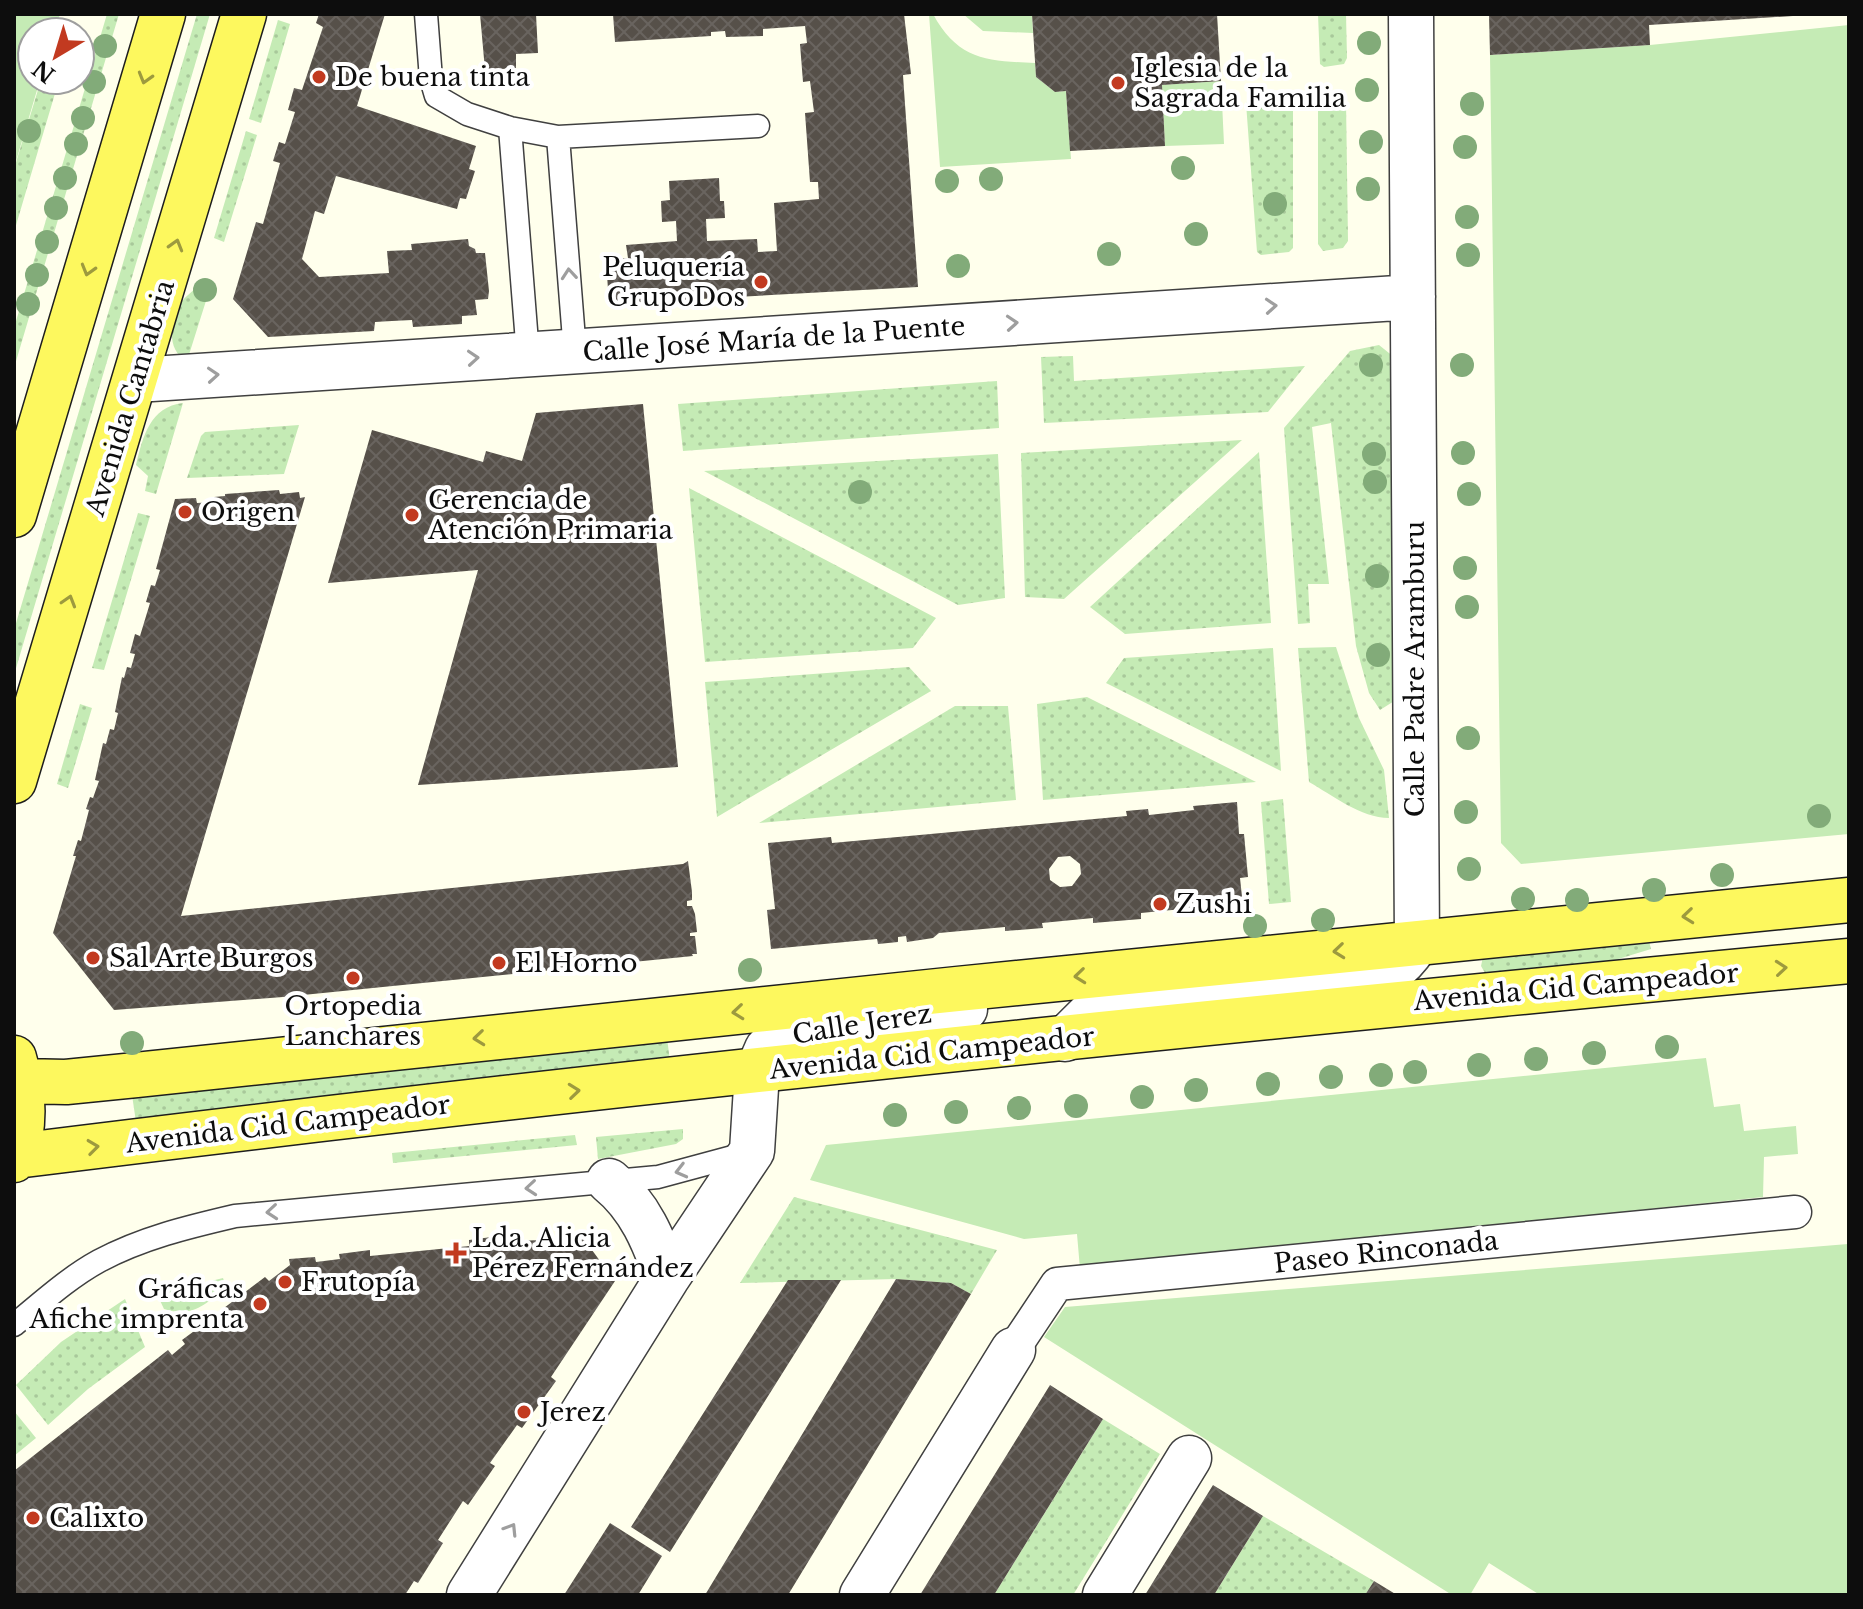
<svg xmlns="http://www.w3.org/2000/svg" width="1863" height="1609" font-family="'Libre Baskerville',serif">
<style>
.grass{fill:#c5ebb5}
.garden{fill:url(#garden-dots)}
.building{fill:url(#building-cross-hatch);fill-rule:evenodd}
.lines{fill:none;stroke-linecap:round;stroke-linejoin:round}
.service-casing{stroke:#404040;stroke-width:25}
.pedestrian-casing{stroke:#404040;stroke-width:35}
.minor-casing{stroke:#404040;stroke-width:47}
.primary-casing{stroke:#1e1e1e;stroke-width:47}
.service{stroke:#fff;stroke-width:22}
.pedestrian{stroke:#fff;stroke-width:32}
.minor{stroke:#fff;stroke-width:44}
.primary{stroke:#fdf85e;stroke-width:44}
.tree{fill:#82ab79}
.oneway{stroke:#9d9a3e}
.oneway2{stroke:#9e9e9e}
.poi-dot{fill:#c23a20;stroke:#fff;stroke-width:3}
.labels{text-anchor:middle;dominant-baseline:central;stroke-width:8;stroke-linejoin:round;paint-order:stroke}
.poi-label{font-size:26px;fill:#0d0d0d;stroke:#fff;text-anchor:start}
.street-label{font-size:26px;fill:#0d0d0d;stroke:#fff}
</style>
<defs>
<pattern id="garden-dots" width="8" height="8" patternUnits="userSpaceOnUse" patternTransform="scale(2)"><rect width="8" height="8" fill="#c5ebb5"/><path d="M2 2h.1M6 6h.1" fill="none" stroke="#a8c89a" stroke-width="1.8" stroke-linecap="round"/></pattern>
<pattern id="building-cross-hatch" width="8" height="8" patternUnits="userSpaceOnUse" patternTransform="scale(2)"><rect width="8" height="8" fill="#565049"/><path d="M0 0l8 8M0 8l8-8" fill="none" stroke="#69645f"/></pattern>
</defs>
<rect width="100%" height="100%" fill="#ffffec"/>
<path class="grass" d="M14 14H60L55 32H32V80H40L14 168Z
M929 14H933C958 60 987 61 1035 63L1036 77 1055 92 1066 91 1071 159 940 167Z
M963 14H1032L1033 33 983 31Z
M1849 25V834L1521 864 1501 843 1490 55 1650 45Z
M1221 81 1224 144 1165 146 1162 85Z
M1706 1058 1714 1107 1740 1104 1744 1131 1796 1126 1798 1154 1764 1157 1763 1197 1080 1269 1077 1234 1024 1239 810 1180 826 1145Z
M1848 1244 1849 1595H1540L1489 1563 1470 1595H1452L1044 1337 1065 1307Z"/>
<path class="garden" d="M107 14H119L14 368V328Z
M197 14H210L14 675V630Z
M1318 14H1346L1347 58 1344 64 1324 67 1320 64Z
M278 20 290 24 261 123 249 119Z
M41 80H59L14 232V169Z
M1343 97 1346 101 1348 241 1343 248 1323 251 1318 244V103L1321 98Z
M1250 98H1289L1293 102V248L1289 252 1261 255 1257 252 1246 103Z
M246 131 257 135 224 242 214 238Z
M200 281 211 285 187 361C166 350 170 323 180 304 185 295 195 292 200 281Z
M1379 345 1394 357 1399 698 1380 710 1369 693 1356 646 1331 423 1312 427 1329 584H1308L1310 623 1298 624 1284 428 1350 351Z
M1073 356 1074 381 1305 366 1268 412 1044 423 1041 357Z
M997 381 999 428 683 451 678 404Z
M183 403 156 494 145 491 148 476 136 465C143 436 150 407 183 403Z
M299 425 284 474 187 478 201 436 205 432Z
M1242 440 1064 599 1025 597 1021 453Z
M1259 452 1271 623 1125 634 1090 607Z
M998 454 1005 598 958 605 704 471Z
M689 488 936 618 913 648 705 662Z
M138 513 150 516 104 670 92 668Z
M1336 647 1359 718 1384 770 1389 818C1361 818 1332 795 1309 782L1298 648Z
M1273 648 1281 771 1106 683 1124 658Z
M909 667 931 691 717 817 705 682Z
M1087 697 1256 782 1043 800 1037 704Z
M80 704 92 708 68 788 57 784Z
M955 706H1008L1016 800 759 823Z
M1283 799 1291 902 1269 904 1261 802Z
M1649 941 1651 949 1602 964 1495 975 1485 973 1481 966 1483 957Z
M667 1038 670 1061 136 1122 132 1095Z
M683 1129V1139L676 1144 598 1159 596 1137Z
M575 1135 577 1145 393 1163 392 1153Z
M794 1197 997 1250 971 1294 951 1283 896 1279 740 1283Z
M223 1278 226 1287C205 1305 192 1318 164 1309L156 1292 171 1289 174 1295 211 1288V1281Z
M125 1299 145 1347 88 1389 48 1425 16 1385 61 1342Z
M14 1411 36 1438 14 1456Z
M1103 1419 1160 1454 1073 1595H994Z
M1263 1516 1374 1581 1365 1595H1214Z"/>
<path class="building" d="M319 14H385L357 106 476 146 469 169 475 171 466 199 460 198 457 209 336 176 324 214 315 211 302 259 319 277 389 273 387 251 412 250 411 244 468 239 469 246 475 249 476 253H485L489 291 488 299 475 300 477 315 462 316V324L413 327 412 320 392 321 375 322 374 331 268 337 233 299 256 222 263 224 270 199 280 163 273 161 279 142 285 144 295 112 288 110 294 88 302 90 323 27 316 23Z
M480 14H536L538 53 516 54V68L485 70Z
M613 14H904L911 74 903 75 904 90 918 287 609 304 606 260 628 258 626 245 677 241 676 221 662 222 661 201 670 200 669 181 719 178 720 201H724L725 218 706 219 707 241 757 239 758 252 777 251 774 203 819 199 818 182H810L805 113 814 112 810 81 803 82 800 44 807 43 805 26 763 29V36L726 37 725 31 711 32V36L615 42Z
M1032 14H1217L1221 81 1162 85 1165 146 1070 151 1066 91 1055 92 1036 77Z
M1489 14H1793V16L1649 25 1650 45 1490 55Z
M643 404 678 767 418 785 478 570 328 583 372 430 483 462 486 451 522 461 536 413Z
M279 490 280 494 299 492 300 498 305 497 181 916 683 864 688 861 692 892V900L687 901V906H692L695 914 697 932 690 933V936H695L697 954H692L693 956 283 997 114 1010 53 933 76 856H73L78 840 81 841 89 810 86 809 90 797 93 798 99 781 95 780 103 743 106 744 110 729 114 730 118 713 115 712 122 677 124 678 127 667 131 668 135 654 130 653 135 634 140 636 150 603 146 602 151 585 155 586 160 570 156 569 175 499 196 498 197 503 214 502V497L225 496V494Z
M1237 802 1239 834H1244L1248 877 1240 878 1243 906 1233 907 1230 910 1203 912V907L1141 913V919L1093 923V918L1042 923 1043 928 1005 931V927L939 933 933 938 907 942 906 936 898 937V942L878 944 877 939 771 949 767 910 775 909 768 843 831 837 832 843 1127 816 1126 811 1148 809 1149 815 1194 810 1193 806ZM1070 856 1080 864 1081 874 1072 886 1060 887 1050 880 1049 869 1058 857Z
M499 1236 500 1242 583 1238 615 1281 551 1377 556 1381 522 1428 517 1425 490 1463 495 1466 468 1505 463 1501 438 1540 443 1543 418 1583 414 1581 405 1595H14V1471L168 1350 172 1355 185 1344 182 1340 201 1326 204 1330 227 1312 224 1308 265 1277 269 1281 290 1265 289 1259 315 1257 316 1262 340 1259 339 1254 370 1250V1256L469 1246V1240Z
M896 1279 951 1283 971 1294 788 1595H705Z
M788 1280H841L670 1552 631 1527Z
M1050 1385 1103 1419 1083 1451 994 1595H920Z
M1213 1485 1263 1516 1243 1548 1214 1595H1145Z
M610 1523 662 1556 638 1595H564Z
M1374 1581 1397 1595H1365Z"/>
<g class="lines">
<g class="service-casing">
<path id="service" d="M426 14 431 79 436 96 467 114 510 128 558 137 758 126
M510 128 528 355
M558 137 575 352
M14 1325C41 1303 68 1278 99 1261 142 1238 188 1227 235 1216L658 1177 747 1153"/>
</g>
<g class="pedestrian-casing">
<path id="pedestrian" d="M1013 1350 1057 1284 1795 1212"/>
</g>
<g class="minor-casing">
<path id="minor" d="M136 380 1413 297
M1065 1039 1094 1010 1353 984C1386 977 1398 972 1417 943L1411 14
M609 1181C640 1206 654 1241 667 1278
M469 1595 667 1278 752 1151 757 1072 767 1049 785 1033 965 1009
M862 1595 1013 1350
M1105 1595 1189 1458"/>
</g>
<g class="primary-casing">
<path id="primary" d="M14 515 163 14
M14 781 244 14
M14 1058C24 1091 26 1127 14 1160
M21 1081 66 1082 136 1075 957 989 1849 900
M16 1156C625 1080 1237 1018 1849 961"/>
</g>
<use href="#service" class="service"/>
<use href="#pedestrian" class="pedestrian"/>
<use href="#minor" class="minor"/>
<use href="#primary" class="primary"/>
</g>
<g class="tree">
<circle cx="1369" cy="43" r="12"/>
<circle cx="105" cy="46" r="12"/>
<circle cx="94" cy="82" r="12"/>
<circle cx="1367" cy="90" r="12"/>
<circle cx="1472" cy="104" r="12"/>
<circle cx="83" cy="118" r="12"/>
<circle cx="29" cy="131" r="12"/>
<circle cx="1371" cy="142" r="12"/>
<circle cx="76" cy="144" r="12"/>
<circle cx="1465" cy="147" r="12"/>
<circle cx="1183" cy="168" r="12"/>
<circle cx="65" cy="178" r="12"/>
<circle cx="991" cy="179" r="12"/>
<circle cx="947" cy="181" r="12"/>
<circle cx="1368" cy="189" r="12"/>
<circle cx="1275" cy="204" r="12"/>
<circle cx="56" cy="208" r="12"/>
<circle cx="1467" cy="217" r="12"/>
<circle cx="1196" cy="234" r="12"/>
<circle cx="47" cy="242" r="12"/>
<circle cx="1109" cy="254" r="12"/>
<circle cx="1468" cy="255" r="12"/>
<circle cx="958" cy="266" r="12"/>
<circle cx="37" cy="275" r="12"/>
<circle cx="205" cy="290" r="12"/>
<circle cx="28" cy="304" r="12"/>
<circle cx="1371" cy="365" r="12"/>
<circle cx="1462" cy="365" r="12"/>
<circle cx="1463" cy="453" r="12"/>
<circle cx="1374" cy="454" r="12"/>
<circle cx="1375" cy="482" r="12"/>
<circle cx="860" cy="492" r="12"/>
<circle cx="1469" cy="494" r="12"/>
<circle cx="1465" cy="568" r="12"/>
<circle cx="1377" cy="576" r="12"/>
<circle cx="1467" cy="607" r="12"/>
<circle cx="1378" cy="655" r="12"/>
<circle cx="1468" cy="738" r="12"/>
<circle cx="1466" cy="812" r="12"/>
<circle cx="1819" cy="816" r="12"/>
<circle cx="1469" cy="869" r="12"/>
<circle cx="1722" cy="875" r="12"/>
<circle cx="1654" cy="890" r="12"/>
<circle cx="1523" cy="899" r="12"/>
<circle cx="1577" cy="900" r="12"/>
<circle cx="1323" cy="920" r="12"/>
<circle cx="1255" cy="926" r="12"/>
<circle cx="750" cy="970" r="12"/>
<circle cx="132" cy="1043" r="12"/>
<circle cx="1667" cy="1047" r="12"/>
<circle cx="1594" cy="1053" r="12"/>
<circle cx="1536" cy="1059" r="12"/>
<circle cx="1479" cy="1065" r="12"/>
<circle cx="1415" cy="1072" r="12"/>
<circle cx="1381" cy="1075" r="12"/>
<circle cx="1331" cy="1077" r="12"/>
<circle cx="1268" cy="1084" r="12"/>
<circle cx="1196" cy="1090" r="12"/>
<circle cx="1142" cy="1097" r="12"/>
<circle cx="1076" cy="1106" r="12"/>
<circle cx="1019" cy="1108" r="12"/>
<circle cx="956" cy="1112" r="12"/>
<circle cx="895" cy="1115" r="12"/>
</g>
<defs><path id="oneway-chevron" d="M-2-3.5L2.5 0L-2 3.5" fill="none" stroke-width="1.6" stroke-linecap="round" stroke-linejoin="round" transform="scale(2)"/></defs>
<g class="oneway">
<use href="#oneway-chevron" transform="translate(145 78) rotate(106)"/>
<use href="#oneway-chevron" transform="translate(176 245) rotate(-74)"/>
<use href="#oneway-chevron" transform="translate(88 270) rotate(106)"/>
<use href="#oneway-chevron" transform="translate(69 601) rotate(-73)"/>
<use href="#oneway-chevron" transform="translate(1688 916) rotate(174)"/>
<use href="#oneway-chevron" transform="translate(1339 951) rotate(174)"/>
<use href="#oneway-chevron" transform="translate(1781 968) rotate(-5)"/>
<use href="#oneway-chevron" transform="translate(1080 976) rotate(174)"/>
<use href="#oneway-chevron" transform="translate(738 1012) rotate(174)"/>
<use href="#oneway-chevron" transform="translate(479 1038) rotate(174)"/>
<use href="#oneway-chevron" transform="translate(574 1091) rotate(-6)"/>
<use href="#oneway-chevron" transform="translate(93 1147) rotate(-7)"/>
</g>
<g class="oneway2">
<use href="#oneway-chevron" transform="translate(569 274) rotate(-95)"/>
<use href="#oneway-chevron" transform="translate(1271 306) rotate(-4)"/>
<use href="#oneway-chevron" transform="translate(1012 323) rotate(-4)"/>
<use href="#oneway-chevron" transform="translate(473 358) rotate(-4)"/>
<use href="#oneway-chevron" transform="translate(213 375) rotate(-4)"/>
<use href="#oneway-chevron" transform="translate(681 1171) rotate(166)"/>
<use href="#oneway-chevron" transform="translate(531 1188) rotate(175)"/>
<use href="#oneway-chevron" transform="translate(272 1212) rotate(175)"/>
<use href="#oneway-chevron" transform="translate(511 1529) rotate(-58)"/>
</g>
<g class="poi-dot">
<circle cx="319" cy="77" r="8"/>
<circle cx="1118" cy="83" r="8"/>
<circle cx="761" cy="282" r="8"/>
<circle cx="185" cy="512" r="8"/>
<circle cx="412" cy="515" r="8"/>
<circle cx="1160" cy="904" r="8"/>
<circle cx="93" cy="958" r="8"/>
<circle cx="499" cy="963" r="8"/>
<circle cx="353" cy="978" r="8"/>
<path d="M452 1241h8v8h8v8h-8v8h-8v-8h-8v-8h8z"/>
<circle cx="285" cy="1282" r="8"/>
<circle cx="260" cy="1304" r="8"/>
<circle cx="524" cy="1412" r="8"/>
<circle cx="33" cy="1518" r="8"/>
</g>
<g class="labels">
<g class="poi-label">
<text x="1134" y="68">Iglesia de la<tspan x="1134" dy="30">Sagrada Familia</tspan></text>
<text x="335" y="77">De buena tinta</text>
<text x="745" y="267" text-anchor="end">Peluquería<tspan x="745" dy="30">GrupoDos</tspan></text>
<text x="428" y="500">Gerencia de<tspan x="428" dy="30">Atención Primaria</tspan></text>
<text x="201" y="512">Origen</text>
<text x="1176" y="904">Zushi</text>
<text x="109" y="958">Sal Arte Burgos</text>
<text x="515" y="963">El Horno</text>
<text x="353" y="1006" text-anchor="middle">Ortopedia<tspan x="353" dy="30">Lanchares</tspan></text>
<text x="472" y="1238">Lda. Alicia<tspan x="472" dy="30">Pérez Fernández</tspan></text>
<text x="301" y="1282">Frutopía</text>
<text x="244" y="1289" text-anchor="end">Gráficas<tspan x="244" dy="30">Afiche imprenta</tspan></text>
<text x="540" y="1412">Jerez</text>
<text x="49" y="1518">Calixto</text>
</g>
<g class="street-label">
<text transform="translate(774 339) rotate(-4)">Calle José María de la Puente</text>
<text transform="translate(130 398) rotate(-73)">Avenida Cantabria</text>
<text transform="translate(1415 669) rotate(-90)">Calle Padre Aramburu</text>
<text transform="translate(1576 987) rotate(-5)">Avenida Cid Campeador</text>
<text transform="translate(862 1024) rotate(-9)">Calle Jerez</text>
<text transform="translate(932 1053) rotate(-6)">Avenida Cid Campeador</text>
<text transform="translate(288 1124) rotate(-7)">Avenida Cid Campeador</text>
<text transform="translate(1386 1252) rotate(-6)">Paseo Rinconada</text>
</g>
</g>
<rect width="1863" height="1609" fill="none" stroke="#0d0d0d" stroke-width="32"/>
<g transform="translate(56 56) rotate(218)"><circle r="38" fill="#ffffff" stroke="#9e9e9e" stroke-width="2"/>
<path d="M0-6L14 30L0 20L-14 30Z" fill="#c23a20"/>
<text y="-12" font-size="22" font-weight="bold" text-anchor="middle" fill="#0d0d0d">N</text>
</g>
</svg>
